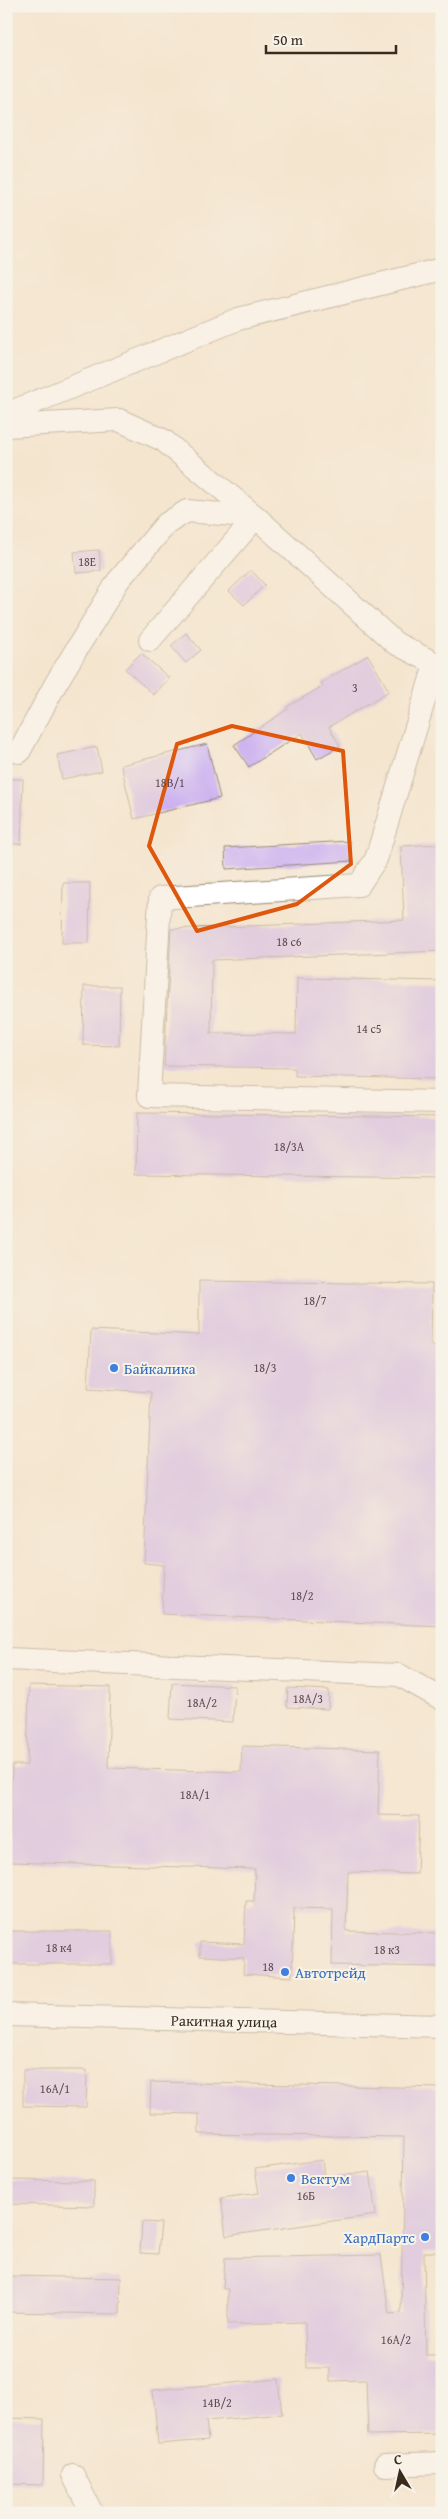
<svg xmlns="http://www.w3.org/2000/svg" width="448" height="2519" font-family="'Gentium Book Plus',serif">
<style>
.building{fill:#caaff0}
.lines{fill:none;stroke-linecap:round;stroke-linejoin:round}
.minor-casing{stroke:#988876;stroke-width:24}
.minor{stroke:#fff;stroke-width:22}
.marked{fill:none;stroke:#df570d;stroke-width:4;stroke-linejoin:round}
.shop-dot{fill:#3f7fe0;stroke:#f7f3e8;stroke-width:2}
.labels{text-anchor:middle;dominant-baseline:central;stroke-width:4;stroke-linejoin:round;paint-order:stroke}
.number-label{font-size:12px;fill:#5f4b52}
.shop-label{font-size:15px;fill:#366cbe;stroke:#f7f3e8;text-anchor:start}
.street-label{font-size:15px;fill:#3b2a1e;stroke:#f7f3e8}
</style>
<rect width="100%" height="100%" fill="#f7f3e8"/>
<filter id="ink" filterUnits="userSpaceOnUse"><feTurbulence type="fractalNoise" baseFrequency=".02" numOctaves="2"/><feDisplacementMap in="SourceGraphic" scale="10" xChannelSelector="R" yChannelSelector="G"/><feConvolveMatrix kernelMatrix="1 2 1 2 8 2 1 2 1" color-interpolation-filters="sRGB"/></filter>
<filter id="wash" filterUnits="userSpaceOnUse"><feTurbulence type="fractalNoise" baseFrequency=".0096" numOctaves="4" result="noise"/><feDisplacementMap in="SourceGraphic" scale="20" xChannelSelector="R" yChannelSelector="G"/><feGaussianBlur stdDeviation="1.12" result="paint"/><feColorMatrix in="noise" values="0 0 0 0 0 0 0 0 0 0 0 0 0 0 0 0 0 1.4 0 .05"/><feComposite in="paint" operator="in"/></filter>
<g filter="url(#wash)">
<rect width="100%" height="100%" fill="#f4e5cf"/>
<g id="blocks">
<path class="building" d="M99 550 101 571 76 573 74 552Z
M251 570 265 585 244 605 229 591Z
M186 633 201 650 186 663 171 646Z
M141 653 169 678 154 695 125 669Z
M368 655 389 691 329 727 340 746 317 759 302 733 249 767 234 745 288 709 287 707 323 686 321 683Z
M207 744 220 798 134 819 121 765Z
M97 747 102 771 62 779 57 755Z
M6 779H23L21 844H6Z
M350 841 352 861 226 869 225 848Z
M441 844 442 951 212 960 211 1033 296 1034 297 978 442 981V1079L295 1076V1068L164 1066 171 929 404 920 401 846Z
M63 883H90L89 943H62Z
M84 986H120L119 1046 83 1045Z
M137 1113 442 1117V1178L136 1174Z
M199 1281 432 1284 431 1345 442 1346V1626L162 1614 164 1565 144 1563 151 1392 88 1388 91 1330 199 1335Z
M172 1683 235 1686 233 1722 170 1719Z
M29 1685 110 1687 108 1768 241 1772 242 1746 380 1750 378 1815 419 1816 417 1874 348 1872 346 1931 442 1933V1967L332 1965 333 1909 294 1908 292 1977 243 1974 244 1958 200 1956V1942L244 1944 246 1901H254L255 1869 9 1862 12 1765H27Z
M288 1688 329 1690 328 1709 287 1707Z
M6 1931H112V1964H6Z
M23 2070H87L86 2107 23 2106Z
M151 2082 442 2088V2252H424L426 2355H442V2434L368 2435 366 2380 330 2381V2368H306L305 2322 228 2324V2289H223L225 2258 381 2255 389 2314 401 2313 404 2137 199 2134V2114L150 2113Z
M322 2160 324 2178 370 2172 376 2215 226 2236 221 2198 259 2193 255 2169Z
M6 2180 94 2181V2206L6 2204Z
M142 2222 161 2223 158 2254 140 2253Z
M6 2276 121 2278 120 2314 6 2312Z
M278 2379 282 2414 206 2421 208 2440 158 2444 153 2390Z
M6 2418 44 2419 43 2485 9 2484V2453H6Z"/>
</g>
</g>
<g filter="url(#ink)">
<use href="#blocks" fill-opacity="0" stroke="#988876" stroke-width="1"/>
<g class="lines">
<g class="minor-casing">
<path id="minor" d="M6 414 238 319 442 269
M6 426 119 420 163 440 256 517 395 643 442 667
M150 640 256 517
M435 665 376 859 359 885 160 898 149 1096 442 1102
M19 752 56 683 118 581 166 524 187 511 256 517
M6 1659 399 1675 442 1699
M6 2015 442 2026
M385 2465 442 2463
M73 2475 92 2513"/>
</g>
<use href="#minor" class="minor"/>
</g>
</g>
<path d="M0 0H448V2519H0ZM232 726 343 751 351 864 297 904 197 931 149 846 177 744Z" fill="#f4e5cf" fill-opacity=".55" fill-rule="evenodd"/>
<path class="marked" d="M232 726 343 751 351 864 297 904 197 931 149 846 177 744Z"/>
<g class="shop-dot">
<circle cx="114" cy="1368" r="5"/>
<circle cx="285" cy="1972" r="5"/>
<circle cx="291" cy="2178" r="5"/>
<circle cx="425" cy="2237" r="5"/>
</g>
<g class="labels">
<g class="number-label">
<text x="87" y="561">18Е</text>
<text x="355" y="687">3</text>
<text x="170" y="782">18В/1</text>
<text x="289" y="941">18 с6</text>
<text x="369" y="1028">14 с5</text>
<text x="289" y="1146">18/3А</text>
<text x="315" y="1300">18/7</text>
<text x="265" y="1367">18/3</text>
<text x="302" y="1595">18/2</text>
<text x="308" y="1698">18А/3</text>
<text x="202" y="1702">18А/2</text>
<text x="195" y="1794">18А/1</text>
<text x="59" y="1947">18 к4</text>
<text x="387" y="1949">18 к3</text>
<text x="268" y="1966">18</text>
<text x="55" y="2088">16А/1</text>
<text x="306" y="2195">16Б</text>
<text x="396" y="2339">16А/2</text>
<text x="217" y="2402">14В/2</text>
</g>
<g class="shop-label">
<text x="124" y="1368">Байкалика</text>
<text x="295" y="1972">Автотрейд</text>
<text x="301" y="2178">Вектум</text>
<text x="415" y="2237" text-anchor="end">ХардПартс</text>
</g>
<g class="street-label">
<text transform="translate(224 2021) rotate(1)">Ракитная улица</text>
</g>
</g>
<rect width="448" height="2519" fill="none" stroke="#f7f3e8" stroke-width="25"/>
<g transform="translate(400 2472) rotate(351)" stroke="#f7f3e8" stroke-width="4" paint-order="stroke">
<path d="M0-4L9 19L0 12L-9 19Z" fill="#3b2a1e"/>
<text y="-8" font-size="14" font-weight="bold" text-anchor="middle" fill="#3b2a1e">С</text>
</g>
<path d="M266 45v8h130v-8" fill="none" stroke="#3b2a1e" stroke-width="2.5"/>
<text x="273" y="45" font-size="15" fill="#3b2a1e" stroke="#f7f3e8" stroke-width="4" paint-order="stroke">50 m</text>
</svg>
